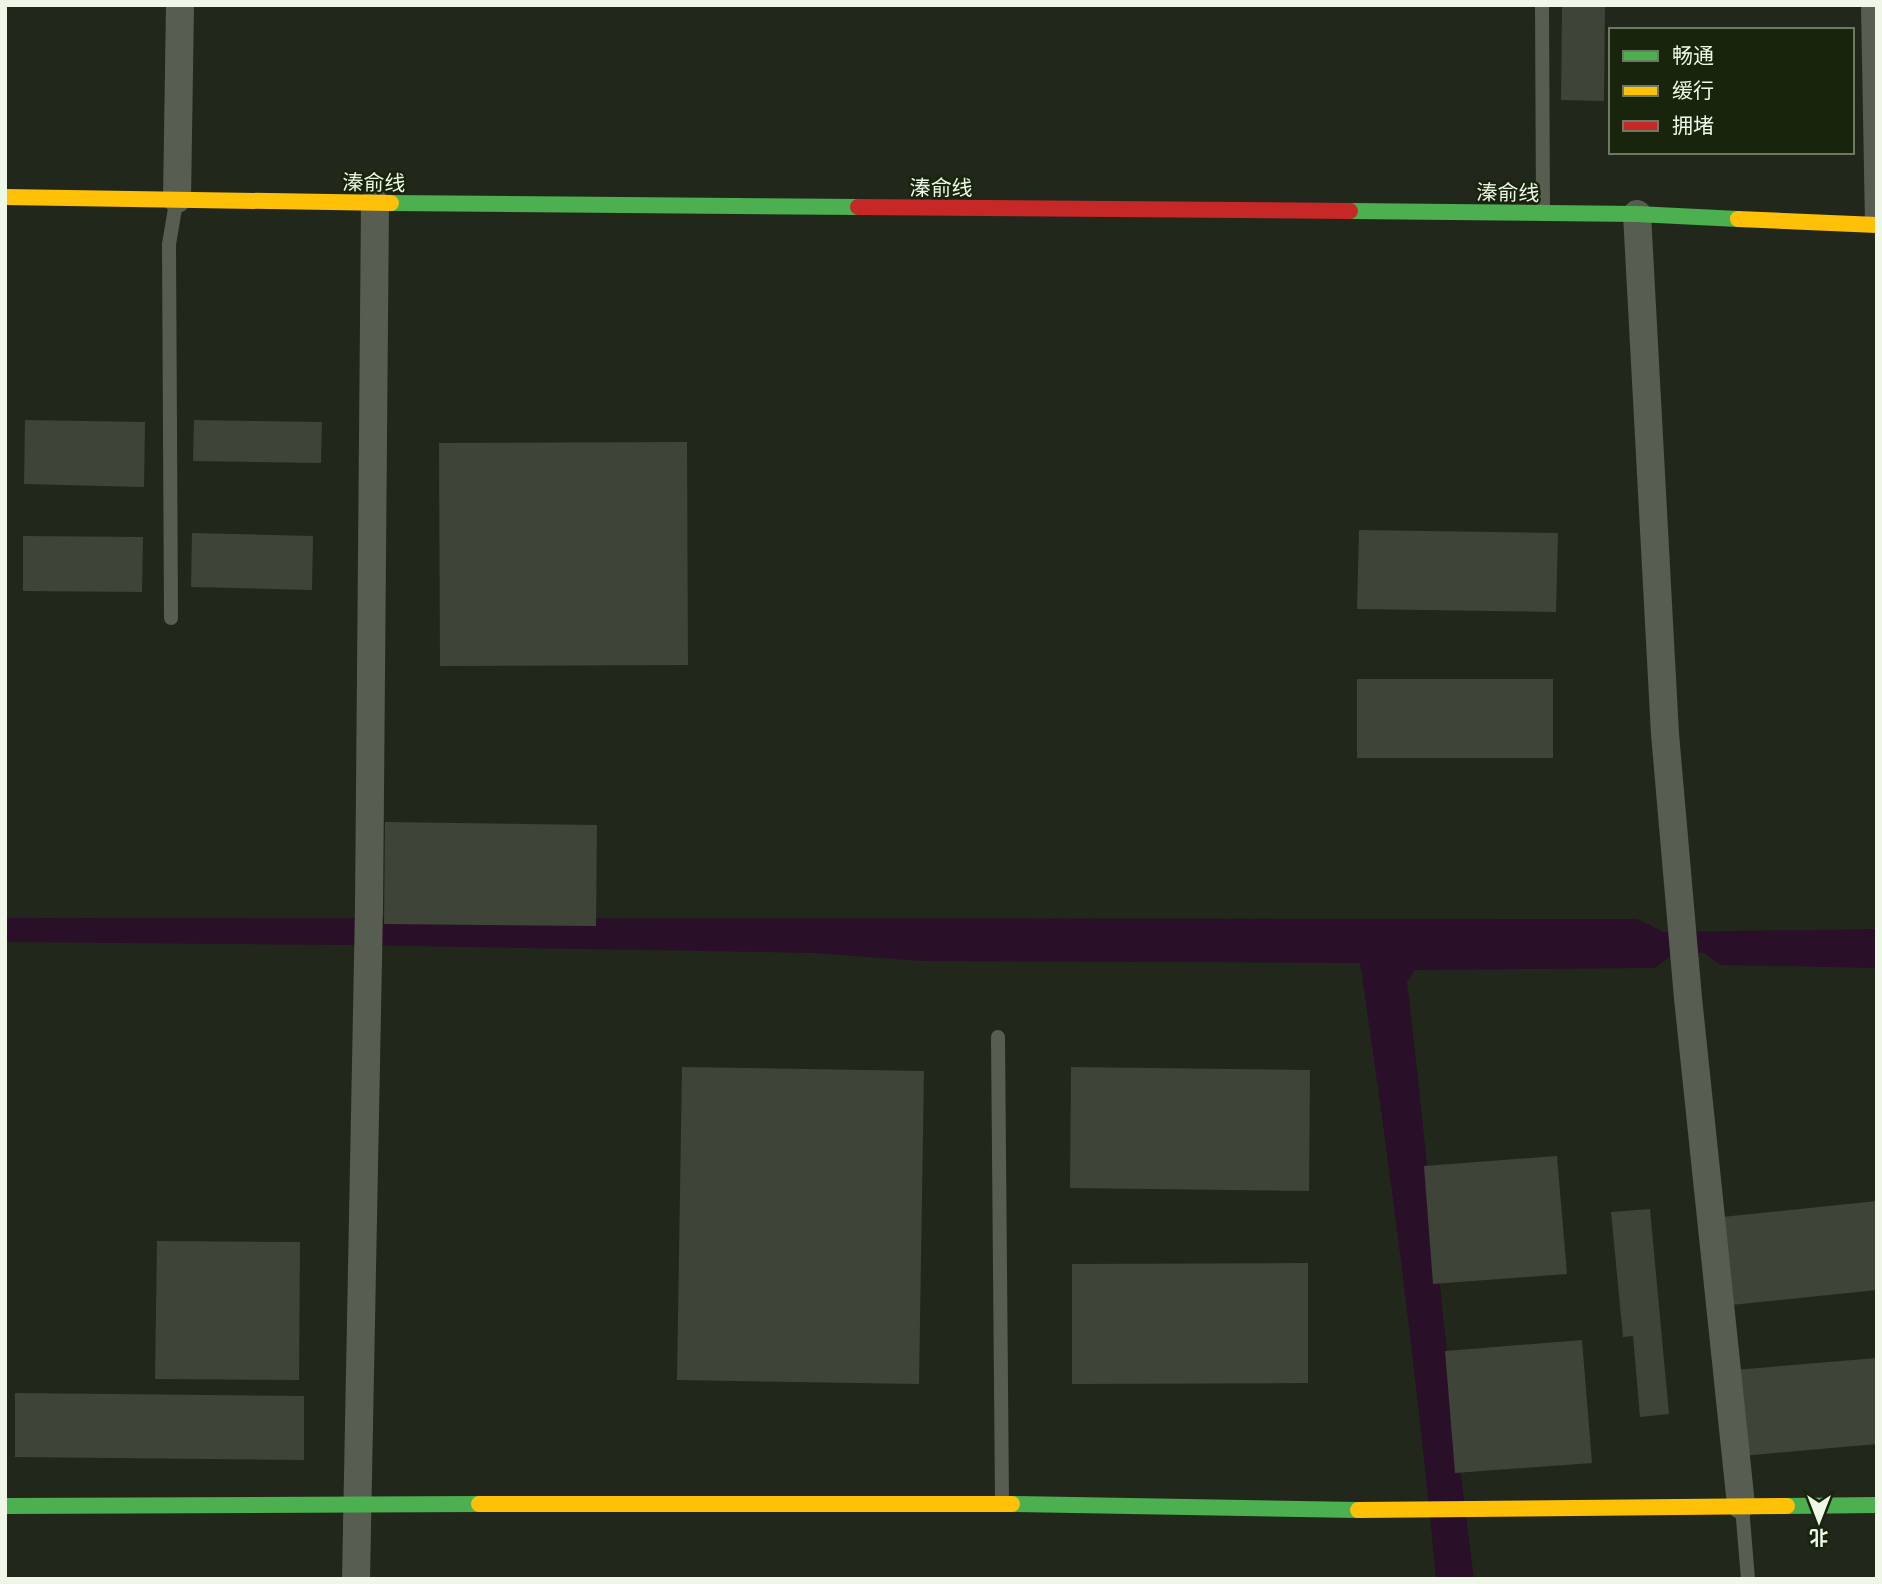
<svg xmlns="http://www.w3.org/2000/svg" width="1882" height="1584" font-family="'IBM Plex Serif','Noto Sans SC',serif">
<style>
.water{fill:#290f27}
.building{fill:#3e4437}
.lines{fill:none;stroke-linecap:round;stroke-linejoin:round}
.lane{stroke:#575e51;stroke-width:14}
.street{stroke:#575e51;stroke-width:28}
.fast{stroke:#4caf50;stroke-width:16}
.slow{stroke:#ffc107;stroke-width:16}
.jam{stroke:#c62828;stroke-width:16}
.labels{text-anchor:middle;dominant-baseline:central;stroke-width:5;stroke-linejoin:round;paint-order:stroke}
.street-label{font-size:21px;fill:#eff8e8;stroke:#18240b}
</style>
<rect width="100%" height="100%" fill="#21281b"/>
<path class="water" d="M5 918 1637 919 1664 932 1877 929V968L1721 965 1704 953 1673 954 1655 968 1415 970 1407 982C1430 1181 1448 1380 1474 1579H1436C1417 1373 1390 1167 1360 963L921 961 815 953 349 945 5 942Z"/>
<path class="building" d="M1562 5H1605L1604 101 1561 100Z
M25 420 145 422 144 487 24 484Z
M194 420 322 422 321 463 193 461Z
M687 442 688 665 440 666 439 443Z
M1359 530 1558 533 1556 612 1357 609Z
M192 533 313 536 312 590 191 587Z
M23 536 143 537 142 592 23 591Z
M1357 679H1553V758H1357Z
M385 822 597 825 596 926 384 924Z
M682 1067 924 1071 919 1384 677 1380Z
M1071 1067 1310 1070 1309 1191 1070 1188Z
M1557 1156 1567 1274 1433 1284 1424 1166Z
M1877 1201V1290L1731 1305 1722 1217Z
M1650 1209 1669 1414 1640 1417 1633 1336 1623 1337 1611 1212Z
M157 1241 300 1242 299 1380 155 1379Z
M1308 1263V1383L1072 1384V1264Z
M1582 1340 1592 1463 1455 1473 1445 1351Z
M1877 1358V1444L1741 1456 1734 1370Z
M15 1393 304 1396V1460L15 1457Z"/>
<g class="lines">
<path class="lane" d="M1542 5 1543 210
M1868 5 1872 224
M171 618 169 244 176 203
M998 1037 1002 1501
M1742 1507 1748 1579"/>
<path class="street" d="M177 199 180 5
M1637 214 1665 734 1688 998 1741 1505
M356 1579 369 908 375 203"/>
<path class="fast" d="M391 203 858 207
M1350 211 1637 214 1738 219
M1012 1504 1358 1510
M5 1506 479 1504
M1787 1506 1877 1505"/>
<path class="slow" d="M5 197 391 203
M1738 219 1877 225
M479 1504H1012
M1358 1510 1787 1506"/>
<path class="jam" d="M858 207 1350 211"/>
</g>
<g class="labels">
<g class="street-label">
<text transform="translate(374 182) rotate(1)">溱俞线</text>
<text x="941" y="187">溱俞线</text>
<text transform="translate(1508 192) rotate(1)">溱俞线</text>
</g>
</g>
<rect width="1882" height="1584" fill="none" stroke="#eff8e8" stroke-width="14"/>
<rect x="1609" y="28" width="245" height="126" fill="#18240b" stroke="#6e7963" stroke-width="2"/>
<rect x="1623" y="51" width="35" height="10" fill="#4caf50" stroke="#6e7963" stroke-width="2"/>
<text x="1672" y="63" font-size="21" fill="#eff8e8">畅通</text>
<rect x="1623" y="86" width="35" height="10" fill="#ffc107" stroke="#6e7963" stroke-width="2"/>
<text x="1672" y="98" font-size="21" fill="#eff8e8">缓行</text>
<rect x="1623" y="121" width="35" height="10" fill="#c62828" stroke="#6e7963" stroke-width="2"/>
<text x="1672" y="133" font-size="21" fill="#eff8e8">拥堵</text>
<g transform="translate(1819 1521) rotate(180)" stroke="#18240b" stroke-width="5" paint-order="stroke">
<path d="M0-5L12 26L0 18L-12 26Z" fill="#eff8e8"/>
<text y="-10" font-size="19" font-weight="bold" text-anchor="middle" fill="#eff8e8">北</text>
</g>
</svg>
